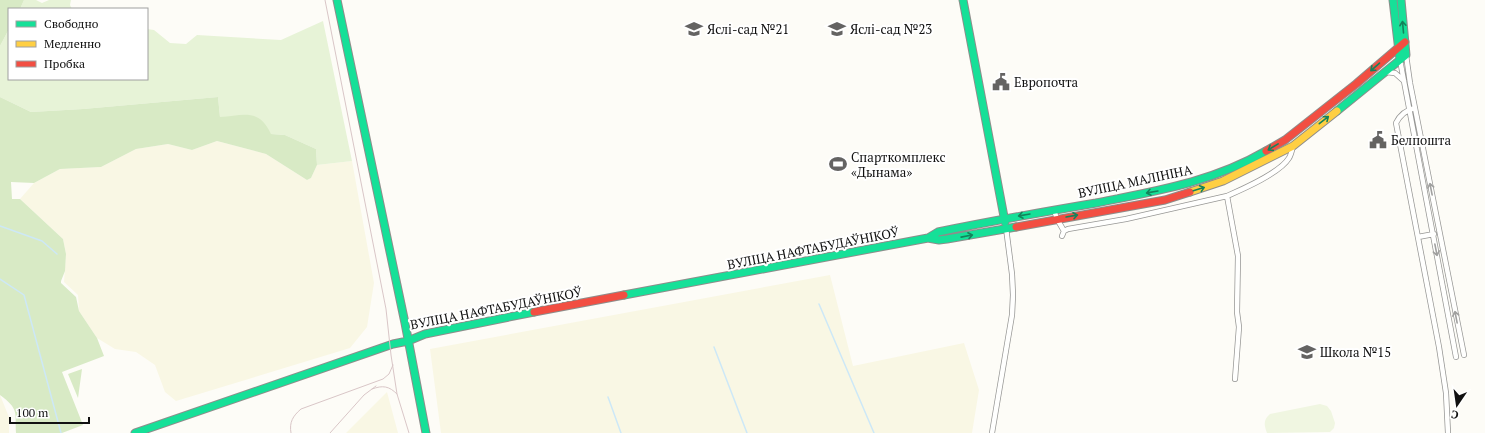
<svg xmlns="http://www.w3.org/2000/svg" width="1485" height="433" font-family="'PT Serif',serif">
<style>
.farmland{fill:#f9f7e4}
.green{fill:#e7f3d7}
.forest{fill:#d8eac5}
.pitch{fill:#f0f6e1}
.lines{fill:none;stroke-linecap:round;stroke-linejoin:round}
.stream{stroke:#cde8f7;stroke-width:1.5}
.street-casing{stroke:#979795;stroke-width:6}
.fast-casing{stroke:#8e8d8b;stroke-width:9}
.slow-casing{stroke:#8e8d8b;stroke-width:9}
.jam-casing{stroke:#8e8d8b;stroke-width:9}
.street{stroke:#fffffe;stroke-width:4.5}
.fast{stroke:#16e098;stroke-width:7}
.slow{stroke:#ffcf43;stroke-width:7}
.jam{stroke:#f24e42;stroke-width:7}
.tram{stroke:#d9c6c7;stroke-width:1}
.oneway{stroke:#14835b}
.oneway2{stroke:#a0a09f}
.labels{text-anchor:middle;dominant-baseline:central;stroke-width:4;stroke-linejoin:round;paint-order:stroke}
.poi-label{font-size:13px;fill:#111;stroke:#fff;text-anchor:start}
.street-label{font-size:13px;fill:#111;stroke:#fff}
</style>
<rect width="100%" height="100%" fill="#fdfcf7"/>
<path class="farmland" d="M217 141 266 154 307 180 311 178 317 165 352 161 374 283 367 327 350 348 176 401 165 392 155 365 136 352 115 349 97 338 79 311 78 295 64 282 66 254 63 239 20 199 34 183 60 169 101 167 136 149 168 144 192 150Z
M830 275 853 366 964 343 979 390 972 433H441L430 349Z
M387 392 398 433H346Z
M0 395 9 417V433H0Z"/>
<path class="green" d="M24 0H36L42 3 49 0H71L70 5 72 9H20Z
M323 21 352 161 317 165 316 149 285 135 271 134 220 117 218 97 83 109 31 112 0 97V46L9 29V79H147V29L154 30 170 43 186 44 197 35 281 40Z"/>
<path class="forest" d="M0 0H24L20 9H9V29L0 46Z
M0 97 31 112 83 109 218 97 220 117C244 115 259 108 271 134L285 135 316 149 317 165 311 178 307 180 266 154 217 141 192 150 168 144 136 149 101 167 60 169 34 183 11 182 12 199H20L63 239 66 254 65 271 61 281V283L76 297 79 311 97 338 104 356 62 372 83 425 62 433H16C15 412 19 409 0 395Z
M82 369 78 398 68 374Z"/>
<path class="pitch" d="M1320 404 1327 406 1331 411 1335 423 1334 428 1330 432 1267 433C1264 425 1263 420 1270 414Z"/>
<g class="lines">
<path class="stream" d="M0 226 42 241 57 254
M0 279 24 295 61 433
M819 304 874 433
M714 347 747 433
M608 397 621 433"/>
<g class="street-casing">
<path id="street" d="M1406 55 1410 83 1464 355
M1400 60 1456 357
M1385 72 1395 73 1404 81
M1415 108C1406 110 1400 115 1396 123L1439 347 1446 393 1448 433
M1054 210 1057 219 1064 231
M1062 236 1064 231 1068 229 1126 219 1227 196
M1418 237 1434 234
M1235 379 1239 327 1237 312 1238 256 1227 196C1243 189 1280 173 1289 158 1291 155 1292 150 1293 146
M992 433 1012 315 1013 295 1012 274 1006 228"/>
</g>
<g class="fast-casing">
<path id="fast" d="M337 0 405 323 426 433
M963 0 1005 222
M1393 0 1400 60
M1337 111 1406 55 1401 0
M928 238 938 232C991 221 1043 212 1096 203 1156 191 1213 182 1266 151
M624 295 928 238 939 240 947 239 1016 227
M135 433 393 344 408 341 425 334 534 312"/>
</g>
<g class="slow-casing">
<path id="slow" d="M1190 192 1223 181 1293 146 1337 111"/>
</g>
<g class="jam-casing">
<path id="jam" d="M1266 151 1285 140 1356 84 1405 42
M1016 227 1165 200 1190 192
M534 312 624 295"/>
</g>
<use href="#street" class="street"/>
<use href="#fast" class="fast"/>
<use href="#slow" class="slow"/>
<use href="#jam" class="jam"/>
<path class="tram" d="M325 0 386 309 391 355 397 394 409 433
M372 389C383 385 389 386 397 394
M291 433C289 422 293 416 301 409L383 379 389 374 393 365
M330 433 364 395 376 386"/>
</g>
<defs><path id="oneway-shaft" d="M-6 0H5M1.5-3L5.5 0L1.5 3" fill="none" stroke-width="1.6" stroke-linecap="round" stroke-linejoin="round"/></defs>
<g class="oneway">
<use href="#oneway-shaft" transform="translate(1403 27) rotate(-95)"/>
<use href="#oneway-shaft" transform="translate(1375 67) rotate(139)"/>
<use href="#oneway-shaft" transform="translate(1324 120) rotate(-38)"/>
<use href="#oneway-shaft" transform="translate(1273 147) rotate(149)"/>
<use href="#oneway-shaft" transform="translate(1199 189) rotate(-17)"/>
<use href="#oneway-shaft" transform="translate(1152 192) rotate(170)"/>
<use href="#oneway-shaft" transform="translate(1024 215) rotate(170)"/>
<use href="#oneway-shaft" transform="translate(1072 216) rotate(-10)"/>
<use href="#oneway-shaft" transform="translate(967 236) rotate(-11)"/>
</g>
<g class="oneway2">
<use href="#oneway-shaft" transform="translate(1431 189) rotate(-101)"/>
<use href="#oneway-shaft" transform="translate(1436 250) rotate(79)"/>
<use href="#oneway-shaft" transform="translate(1456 317) rotate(-101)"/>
</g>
<defs>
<g id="school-bare" transform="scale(1.38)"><path d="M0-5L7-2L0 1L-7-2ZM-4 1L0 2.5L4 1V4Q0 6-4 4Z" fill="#646362" stroke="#fff" stroke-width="2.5" paint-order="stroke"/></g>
<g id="civic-bare" transform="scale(1.38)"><path d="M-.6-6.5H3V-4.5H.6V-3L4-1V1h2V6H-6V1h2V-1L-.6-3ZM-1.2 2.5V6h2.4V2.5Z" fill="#646362" stroke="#fff" stroke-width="2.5" paint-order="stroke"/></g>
<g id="stadium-bare" transform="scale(1.38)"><path d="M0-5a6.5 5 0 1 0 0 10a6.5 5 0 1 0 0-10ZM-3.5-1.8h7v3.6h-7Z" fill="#646362" stroke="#fff" stroke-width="2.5" paint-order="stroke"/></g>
</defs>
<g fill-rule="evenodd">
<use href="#school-bare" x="694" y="29"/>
<use href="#school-bare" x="837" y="29"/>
<use href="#civic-bare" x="1001" y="82"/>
<use href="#civic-bare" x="1378" y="140"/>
<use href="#stadium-bare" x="838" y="164"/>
<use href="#school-bare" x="1307" y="352"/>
</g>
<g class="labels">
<g class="poi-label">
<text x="707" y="29">Яслі-сад №21</text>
<text x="850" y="29">Яслі-сад №23</text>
<text x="1014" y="82">Европочта</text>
<text x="1391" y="140">Белпошта</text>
<text x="851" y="157">Спарткомплекс<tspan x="851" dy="15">«Дынама»</tspan></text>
<text x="1320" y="352">Школа №15</text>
</g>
<g class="street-label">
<text transform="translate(1135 181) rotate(-12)">ВУЛІЦА МАЛІНІНА</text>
<text transform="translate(813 248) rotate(-11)">ВУЛІЦА НАФТАБУДАЎНІКОЎ</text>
<text transform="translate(496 308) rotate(-11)">ВУЛІЦА НАФТАБУДАЎНІКОЎ</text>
</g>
</g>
<rect x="8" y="8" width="140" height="72" fill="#ffffff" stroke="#a0a0a0"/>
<rect x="16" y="21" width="20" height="6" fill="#16e098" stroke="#a0a0a0"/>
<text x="44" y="28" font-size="12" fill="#111111">Свободно</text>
<rect x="16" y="41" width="20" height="6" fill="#ffcf43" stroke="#a0a0a0"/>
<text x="44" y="48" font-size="12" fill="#111111">Медленно</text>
<rect x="16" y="61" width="20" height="6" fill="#f24e42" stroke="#a0a0a0"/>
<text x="44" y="68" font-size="12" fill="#111111">Пробка</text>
<g transform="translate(1457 405) rotate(193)" stroke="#ffffff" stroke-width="3" paint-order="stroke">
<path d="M0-3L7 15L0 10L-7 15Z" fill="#111111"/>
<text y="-6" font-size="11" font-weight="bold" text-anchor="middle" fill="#111111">С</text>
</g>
<path d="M10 417v6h79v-6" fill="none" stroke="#111111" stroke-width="2"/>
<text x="16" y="417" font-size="12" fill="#111111" stroke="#ffffff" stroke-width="3" paint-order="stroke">100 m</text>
</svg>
